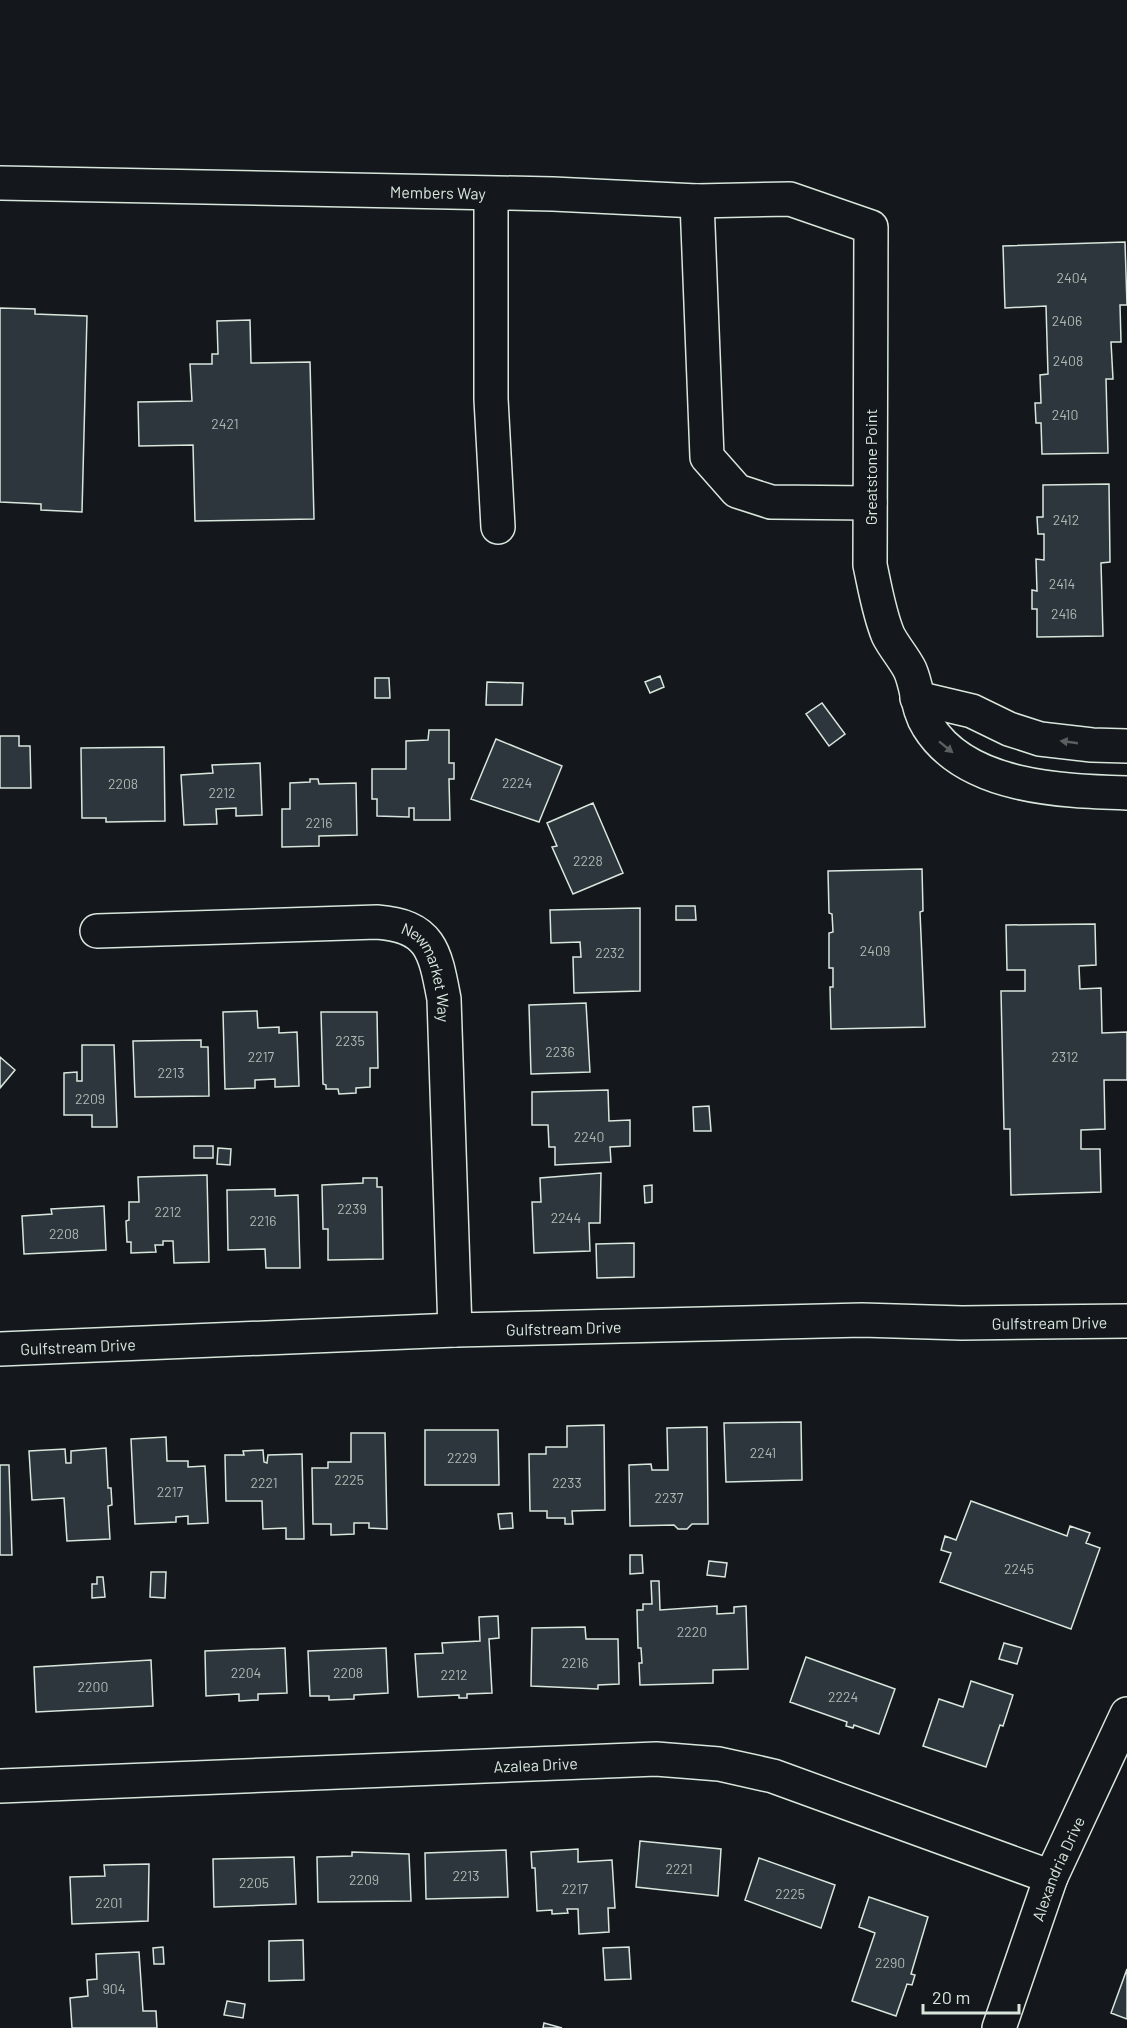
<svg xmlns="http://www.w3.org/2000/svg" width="1127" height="2028" font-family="Barlow,sans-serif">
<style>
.building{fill:#2c363c;stroke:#d8e6dc;stroke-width:1.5}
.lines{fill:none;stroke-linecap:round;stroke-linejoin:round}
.minor-casing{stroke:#d8e6dc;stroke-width:36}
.minor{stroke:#14181c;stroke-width:33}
.oneway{fill:#59605f}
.labels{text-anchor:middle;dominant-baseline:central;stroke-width:4.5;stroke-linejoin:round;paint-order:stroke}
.number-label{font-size:14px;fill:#adbab4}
.street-label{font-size:16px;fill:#d8e6dc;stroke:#14181c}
</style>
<rect width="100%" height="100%" fill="#14181c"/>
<path class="building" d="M1125 242 1127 305H1120L1121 342H1111L1113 379H1106L1108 453 1042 454 1041 423H1036L1035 403H1041L1040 375 1048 374 1046 306 1005 308 1003 246Z
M0 308 35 309V314L87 316 82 512 41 510V504L0 502Z
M250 320 251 363 310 362 314 519 195 521 193 445 139 446 138 402 192 401 190 364H212V354H218L217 321Z
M1109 484 1110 562 1101 563 1103 636 1037 637V609H1032V590L1037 591 1036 559 1044 560V534H1038L1037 517H1043V485Z
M660 676 664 687 650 693 645 682Z
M375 678H389L390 698H375Z
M487 682 523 683 522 705H486Z
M822 703 845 734 829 746 806 714Z
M429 730H449V763H454V779H449L450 820H414V808H409V817L377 816V799H372V769H406V741L428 740Z
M0 736H19V746H30L31 788H0Z
M496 739 562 766 539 822 471 799Z
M164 747 165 821 106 822V818H82L81 748Z
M260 763 262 815 236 816V808L216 809 217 824 184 825 181 775 213 773 212 765Z
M310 779H318L319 784 356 783 357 835 319 836V846L282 847V809H290V783L310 782Z
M593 803 623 873 573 894 552 847 557 846 547 823Z
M922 869 923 911 920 912 925 1027 831 1029 830 987H833V968H829V933L833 932 832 914 829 913 828 871Z
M676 906H695L696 920H676Z
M640 908V991L574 993 573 957H581L580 942 551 943 550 910Z
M1095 924 1096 965 1079 966 1080 989 1101 988 1102 1033 1127 1032V1080H1104L1105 1129 1081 1130V1149H1100L1101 1192 1011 1195 1010 1129H1004L1001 991H1025V970H1007L1006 925Z
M586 1003 590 1072 531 1074 529 1005Z
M257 1011 258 1028 279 1027V1033L297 1032 299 1086 275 1087V1079L255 1080V1088L225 1089 223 1012Z
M321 1012H377L378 1068H370V1087L356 1088V1093L339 1094 338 1089H326V1085L323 1084Z
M201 1040V1047H208L209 1096 135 1097 133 1041Z
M82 1045H114L117 1127H92V1115H64V1073L77 1072V1081H82Z
M0 1057 15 1070 0 1088Z
M608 1090 609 1121 630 1120V1146L610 1147 611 1162 555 1165V1147H549L548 1125H532V1092Z
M709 1106 711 1131H694L693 1107Z
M194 1146H213V1158H194Z
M218 1148 231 1149 230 1165 217 1164Z
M601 1173 600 1223H589L590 1251 534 1253 532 1202H541L540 1178Z
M207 1175 209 1262 174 1263 173 1241H163V1245H155L156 1252 131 1253V1242H127L126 1221 129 1220V1202H139L138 1177Z
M363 1178H377V1187H382L383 1259 328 1260V1229H323L322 1185 363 1183Z
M652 1185V1202L645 1203 644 1186Z
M275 1189V1196L298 1195 300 1268H266L265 1249 228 1250 227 1190Z
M104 1206 106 1250 24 1254 22 1216 52 1214 51 1209Z
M634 1243V1277L597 1278 596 1244Z
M801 1422 802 1480 726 1482 724 1423Z
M604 1425 605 1510 572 1511 573 1524H565V1518H547V1511H530L529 1454H546V1447H567V1426Z
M707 1427 708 1524H692L687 1529H678L674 1525 630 1526 629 1465 651 1464 652 1470H668L667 1428Z
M425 1430H498L499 1485H425Z
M351 1433H385L387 1529 369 1528V1523H354V1534L331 1535V1524H313L312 1468H328V1462H351Z
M166 1437 167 1461H188V1467L205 1466 208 1523 188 1524V1516L176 1517V1522L135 1524 131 1439Z
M106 1448 108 1488H111L112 1505 108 1506 110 1539 67 1541 64 1498 32 1500 29 1451 65 1449 66 1463H71V1451Z
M263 1450 264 1462 267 1463 268 1455 302 1454 304 1539H286V1528L263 1529 262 1501H226L225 1455H244L243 1451Z
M0 1465H9L12 1555H0Z
M971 1501 1067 1536 1070 1526 1090 1533 1086 1543 1100 1548 1071 1629 940 1582 951 1553 941 1550 945 1536 956 1540Z
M512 1513 513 1528 500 1529 498 1514Z
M630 1555H642L643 1573 630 1574Z
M709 1561 727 1563 725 1577 707 1575Z
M151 1572H166L165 1598 150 1597Z
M97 1577H103L105 1597 92 1598V1584H97Z
M651 1581H659L660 1610 717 1606V1614L734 1613V1607L746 1606 748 1669 713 1670V1683L640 1685 639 1663H642L641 1648H638L637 1610H643V1604H652Z
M498 1616 499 1638 489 1639 492 1693 467 1694V1698H459V1695L418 1697 415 1654 443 1653 442 1643 480 1641 479 1617Z
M585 1627 586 1639H618L619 1684 598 1685V1689L531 1686 532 1628Z
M1004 1643 1022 1648 1017 1664 999 1659Z
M285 1648 287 1693 258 1694V1700L239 1701V1694L206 1696 205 1651Z
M386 1648 388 1693 354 1695V1699L329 1700V1696H310L308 1651Z
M806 1657 895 1689 879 1734 854 1725 853 1728 846 1726 847 1722 790 1702Z
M151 1660 153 1706 36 1712 34 1667Z
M971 1681 1013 1695 1003 1726 1000 1725 986 1767 923 1746 939 1699 963 1707Z
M640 1841 721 1849 718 1896 636 1887Z
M578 1849V1862L612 1860 615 1908H608L609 1932 579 1934 578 1909H567L568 1913 552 1914V1910L537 1911 535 1868H532L531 1852Z
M506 1850 508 1897 426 1899 425 1853Z
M352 1852 409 1854 411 1901 318 1902 317 1857 352 1856Z
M294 1857 296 1904 214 1907 213 1859Z
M759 1858 835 1885 821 1928 745 1900Z
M149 1864 148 1921 72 1924 70 1877 105 1876 104 1865Z
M869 1897 928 1917 911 1974 915 1975 912 1985 907 1984 896 2016 852 2001 875 1933 859 1927Z
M303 1940 304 1980 269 1981V1941Z
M163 1947 164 1964H154L153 1948Z
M629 1947 631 1979 605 1980 603 1948Z
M139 1952 143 2011H156L157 2028H72L70 1998 88 1996 87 1980 97 1979 96 1954Z
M1127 1969V2019L1111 2013Z
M227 2001 245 2004 243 2018 224 2015Z
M544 2023 562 2028H543Z"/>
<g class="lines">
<g class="minor-casing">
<g id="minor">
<path id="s1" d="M0 183 553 194 697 201 790 199 871 227 870 565C875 588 879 613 888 635 894 647 904 658 910 670 918 688 917 709 928 726 966 788 1062 791 1127 793"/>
<path d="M491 194V399L498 527"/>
<path d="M697 201 707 457 737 491 771 502 870 503"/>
<path d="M917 698 972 711 1009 729 1040 739 1092 745 1127 746"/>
<path id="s2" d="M97 931 377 922C431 926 435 951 444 999L455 1330"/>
<path id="s3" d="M0 1349 455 1330 862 1320 962 1323 1127 1321"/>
<path id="s4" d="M0 1786 656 1759 719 1764 773 1776 1051 1877"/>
<path id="s5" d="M999 2028 1051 1877 1127 1714"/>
</g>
</g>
<use href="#minor" class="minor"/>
</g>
<defs><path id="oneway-solid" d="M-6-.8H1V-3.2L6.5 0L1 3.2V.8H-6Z" transform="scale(1.5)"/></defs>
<g class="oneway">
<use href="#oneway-solid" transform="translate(1069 742) rotate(-172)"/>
<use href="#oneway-solid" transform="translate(946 747) rotate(39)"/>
</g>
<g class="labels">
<g class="number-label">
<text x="1072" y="277">2404</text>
<text x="1067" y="320">2406</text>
<text x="1068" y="360">2408</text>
<text x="1065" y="414">2410</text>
<text x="225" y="423">2421</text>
<text x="1066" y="519">2412</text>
<text x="1062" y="583">2414</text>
<text x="1064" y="613">2416</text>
<text x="517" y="782">2224</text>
<text x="123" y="783">2208</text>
<text x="222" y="792">2212</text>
<text x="319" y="822">2216</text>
<text x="588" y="860">2228</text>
<text x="875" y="950">2409</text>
<text x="610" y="952">2232</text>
<text x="350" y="1040">2235</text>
<text x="560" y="1051">2236</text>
<text x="261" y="1056">2217</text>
<text x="1065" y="1056">2312</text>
<text x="171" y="1072">2213</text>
<text x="90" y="1098">2209</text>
<text x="589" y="1136">2240</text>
<text x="352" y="1208">2239</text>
<text x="168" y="1211">2212</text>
<text x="566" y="1217">2244</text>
<text x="263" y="1220">2216</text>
<text x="64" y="1233">2208</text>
<text x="763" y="1452">2241</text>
<text x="462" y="1457">2229</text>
<text x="349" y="1479">2225</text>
<text x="264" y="1482">2221</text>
<text x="567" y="1482">2233</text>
<text x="170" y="1491">2217</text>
<text x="669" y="1497">2237</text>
<text x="1019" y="1568">2245</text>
<text x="692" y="1631">2220</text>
<text x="575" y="1662">2216</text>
<text x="246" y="1672">2204</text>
<text x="348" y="1672">2208</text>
<text x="454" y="1674">2212</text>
<text x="93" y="1686">2200</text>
<text x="843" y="1696">2224</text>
<text x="679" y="1868">2221</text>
<text x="466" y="1875">2213</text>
<text x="364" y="1879">2209</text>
<text x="254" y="1882">2205</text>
<text x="575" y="1888">2217</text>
<text x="790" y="1893">2225</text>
<text x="109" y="1902">2201</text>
<text x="890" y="1962">2290</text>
<text x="114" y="1988">904</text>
</g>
<g class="street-label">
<text stroke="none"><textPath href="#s1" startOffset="438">Members Way</textPath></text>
<text transform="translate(870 467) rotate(-90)">Greatstone Point</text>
<text stroke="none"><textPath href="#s2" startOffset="362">Newmarket Way</textPath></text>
<text stroke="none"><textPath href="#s3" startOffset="1050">Gulfstream Drive</textPath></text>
<text stroke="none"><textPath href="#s3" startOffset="564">Gulfstream Drive</textPath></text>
<text stroke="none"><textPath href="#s3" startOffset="78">Gulfstream Drive</textPath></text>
<text stroke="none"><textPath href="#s4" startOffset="536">Azalea Drive</textPath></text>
<text stroke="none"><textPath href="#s5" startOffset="170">Alexandria Drive</textPath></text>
</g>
</g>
<path d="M923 2004v9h96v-9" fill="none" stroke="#d8e6dc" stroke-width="3"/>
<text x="932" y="2004" font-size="18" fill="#d8e6dc" stroke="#14181c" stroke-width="4.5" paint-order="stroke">20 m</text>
</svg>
